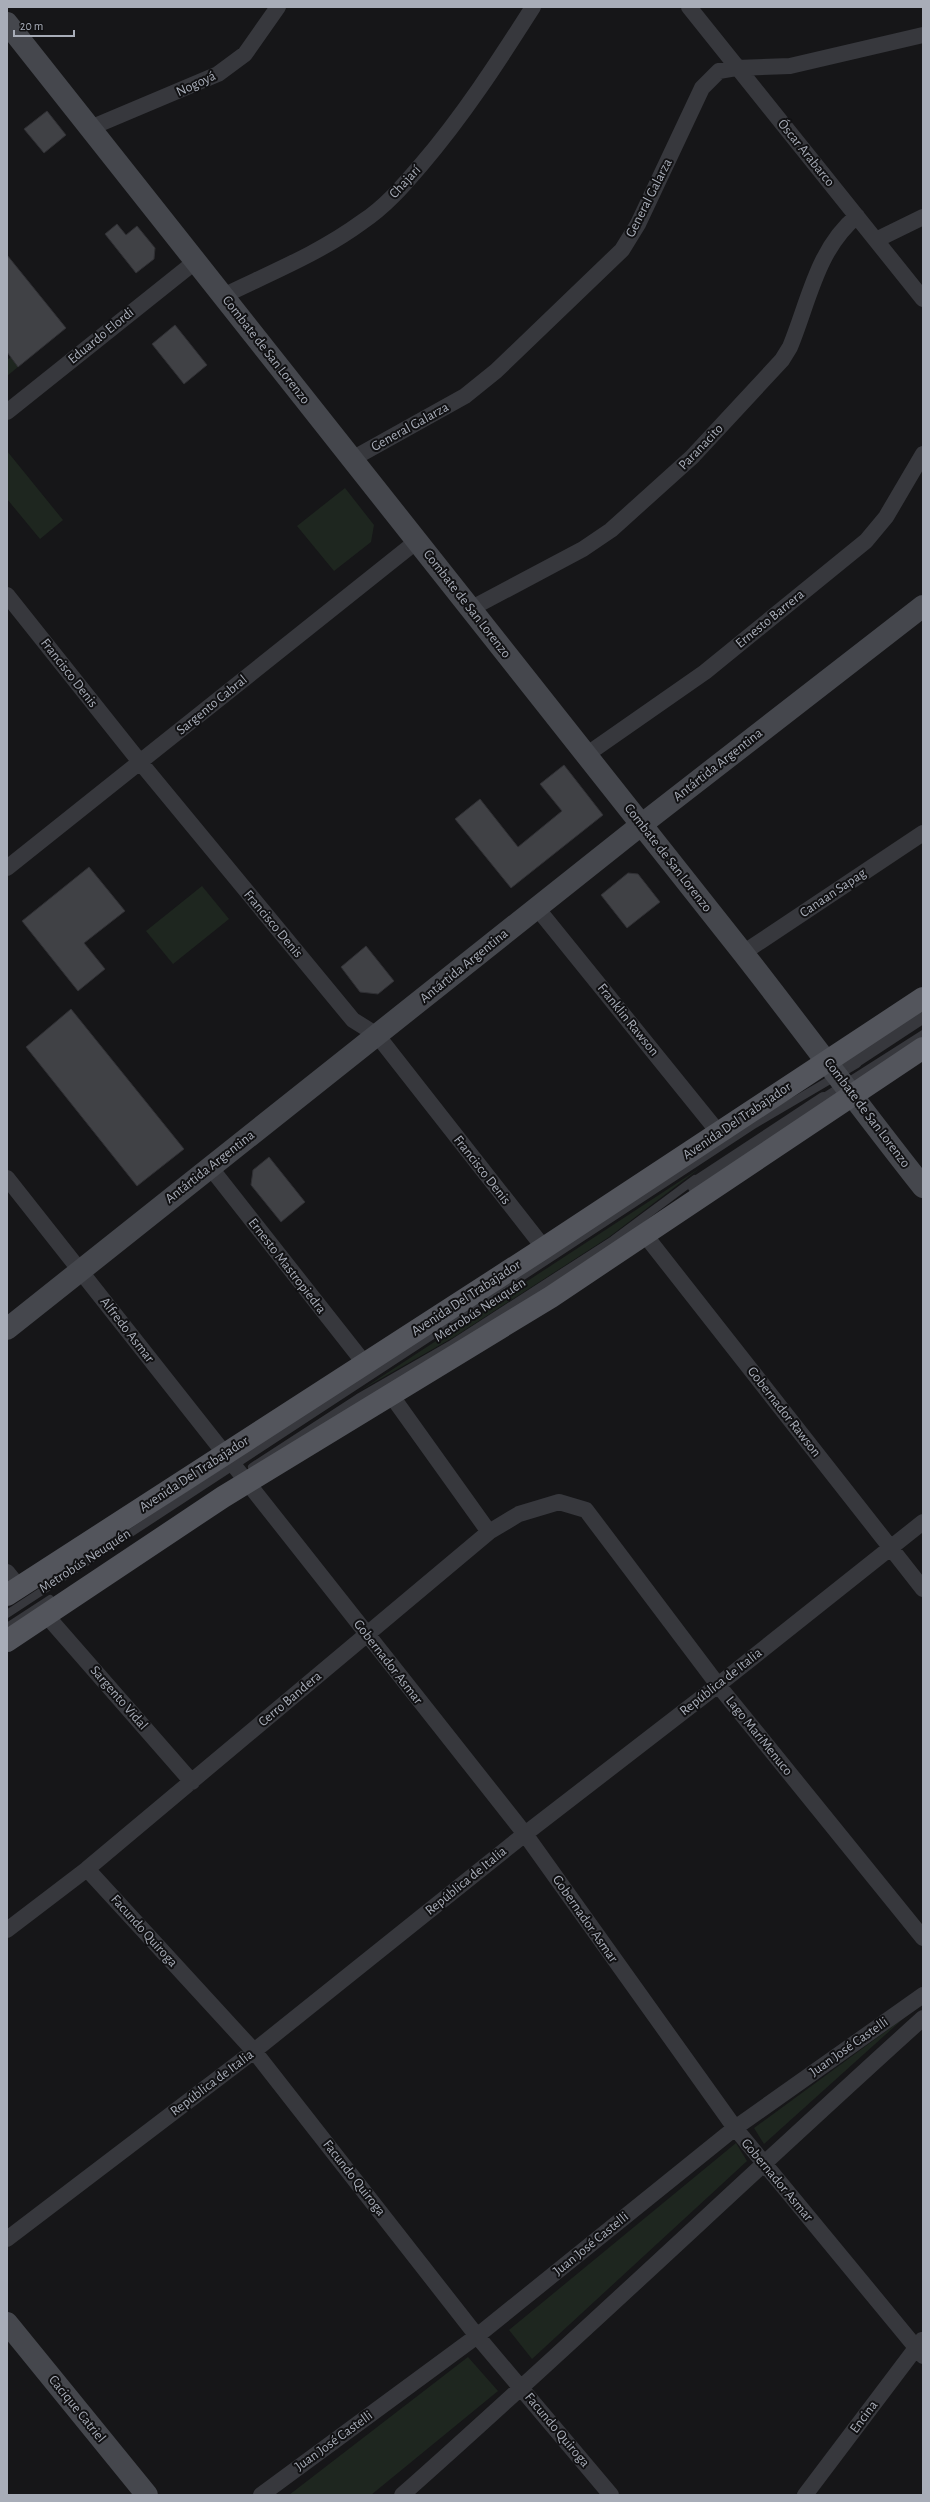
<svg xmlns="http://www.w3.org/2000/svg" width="930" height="2502" font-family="'Alegreya Sans',sans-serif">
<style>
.green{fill:#1e261f}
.building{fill:#404145;stroke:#303034}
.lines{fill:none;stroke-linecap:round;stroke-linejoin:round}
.lane{stroke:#37383d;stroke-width:8}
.street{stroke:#37383d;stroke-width:16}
.secondary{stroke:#45474d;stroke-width:22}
.primary{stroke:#53555c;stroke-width:22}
.labels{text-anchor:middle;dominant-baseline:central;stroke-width:4;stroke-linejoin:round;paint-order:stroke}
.street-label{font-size:14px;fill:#a8adb8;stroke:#111113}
</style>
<rect width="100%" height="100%" fill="#161618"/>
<path class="green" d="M11 357 18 367 7 376V360Z
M7 451 63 520 40 539 7 499Z
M345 488 374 525 371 542 334 571 297 526Z
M202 886 229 919 173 964 146 931Z
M700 1168 609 1237 454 1337 361 1390Z
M904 2018 764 2144 754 2128Z
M736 2143 747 2161 532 2359 509 2330Z
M468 2357 498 2391 371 2495H289Z"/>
<path class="building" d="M47 111 66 135 44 153 24 129Z
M117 224 126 235 137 226 155 248 154 259 136 273 105 234Z
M7 255 66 328 18 367 7 352Z
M175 325 207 365 184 384 152 344Z
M564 765 603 815 511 888 455 819 480 799 518 847 562 811 540 784Z
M89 867 125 911 84 943 105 969 78 991 22 921Z
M628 873 638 874 660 902 627 928 601 895Z
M366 946 394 981 378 994 360 992 341 967Z
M71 1009 184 1149 137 1186 26 1047Z
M269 1157 305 1202 281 1222 251 1185 253 1170Z"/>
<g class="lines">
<path class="lane" d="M821 1099 923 1034
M252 1467 358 1398 450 1345 613 1240 695 1179
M7 1614 755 1124 857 1064
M7 1627 50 1599"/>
<path class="street" d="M689 7 923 299
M90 128 218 74 245 54 278 7
M876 240 923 217
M223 296C270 273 320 253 362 222 385 207 403 186 421 165 463 116 498 62 533 7
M7 412 196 261
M352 459 465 396 496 371 622 250 638 224 702 88 719 71 736 68 790 66 923 35
M7 595 140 762 353 1020 377 1035 544 1248
M470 609 583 549 611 530 692 457 782 360 790 347C809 301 817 249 857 216
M586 755 705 672 866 541 886 517 923 454
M7 868 417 541
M537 908 719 1133
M743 953 923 833
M860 1046 847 1055 849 1061H853L923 1015
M824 1100 828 1102 827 1107 700 1192 695 1185Z
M210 1167 365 1364
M7 1178 525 1834 735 2128 923 2356
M645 1235 923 1589
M391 1395 489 1532
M7 1572 19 1587
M46 1615 192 1782
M87 1869 254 2051 477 2336 611 2495
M7 1930 87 1869 489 1532 519 1514 559 1502 586 1510 718 1685 923 1938
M7 2239 254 2051 525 1834 718 1685 923 1522
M261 2495 477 2336 735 2128 923 1995
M402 2495C578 2339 748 2176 923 2018
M805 2495 922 2340"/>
<path class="secondary" d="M7 23 743 953C804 1031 862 1110 923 1187
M7 1329 641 825 923 606
M7 2323 147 2495"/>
<path class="primary" d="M7 1595 544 1248 923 998
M7 1641 223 1497 551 1297 923 1048"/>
</g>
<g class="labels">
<g class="street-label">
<text transform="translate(196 84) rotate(-25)">Nogoyá</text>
<text transform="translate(806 153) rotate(51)">Óscar Arabarco</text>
<text transform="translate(405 182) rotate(-47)">Chajarí</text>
<text transform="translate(649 198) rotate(-63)">General Galarza</text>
<text transform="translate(101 336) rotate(-39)">Eduardo Elordi</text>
<text transform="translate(266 350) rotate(52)">Combate de San Lorenzo</text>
<text transform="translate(410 427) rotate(-29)">General Galarza</text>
<text transform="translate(701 447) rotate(-46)">Paranacito</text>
<text transform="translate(467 604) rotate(52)">Combate de San Lorenzo</text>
<text transform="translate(770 619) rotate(-39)">Ernesto Barrera</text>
<text transform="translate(69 673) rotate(52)">Francisco Denis</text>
<text transform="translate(212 705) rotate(-39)">Sargento Cabral</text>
<text transform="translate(718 765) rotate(-38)">Antártida Argentina</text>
<text transform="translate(668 858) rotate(52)">Combate de San Lorenzo</text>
<text transform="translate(833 893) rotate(-34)">Canaan Sapag</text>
<text transform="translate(273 924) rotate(50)">Francisco Denis</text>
<text transform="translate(464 966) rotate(-39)">Antártida Argentina</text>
<text transform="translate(628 1020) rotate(51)">Franklin Rawson</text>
<text transform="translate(867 1113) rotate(53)">Combate de San Lorenzo</text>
<text transform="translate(737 1121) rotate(-34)">Avenida Del Trabajador</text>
<text transform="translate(210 1167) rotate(-38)">Antártida Argentina</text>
<text transform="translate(482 1170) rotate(52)">Francisco Denis</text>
<text transform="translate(287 1266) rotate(52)">Ernesto Mastropiedra</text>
<text transform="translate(466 1298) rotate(-33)">Avenida Del Trabajador</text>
<text transform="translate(480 1310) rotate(-33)">Metrobús Neuquén</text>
<text transform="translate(127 1330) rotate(52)">Alfredo Asmar</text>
<text transform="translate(784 1412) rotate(52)">Gobernador Rawson</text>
<text transform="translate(194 1474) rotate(-33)">Avenida Del Trabajador</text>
<text transform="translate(85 1561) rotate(-33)">Metrobús Neuquén</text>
<text transform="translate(388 1662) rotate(52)">Gobernador Asmar</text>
<text transform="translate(721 1682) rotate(-38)">República de Italia</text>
<text transform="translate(119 1698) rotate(49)">Sargento Vidal</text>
<text transform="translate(290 1699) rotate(-40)">Cerro Bandera</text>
<text transform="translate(759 1736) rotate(51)">Lago MariMenuco</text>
<text transform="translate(466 1881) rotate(-39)">República de Italia</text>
<text transform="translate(585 1919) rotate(55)">Gobernador Asmar</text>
<text transform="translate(144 1931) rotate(48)">Facundo Quiroga</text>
<text transform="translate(849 2047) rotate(-35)">Juan José Castelli</text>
<text transform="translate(212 2083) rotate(-37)">República de Italia</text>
<text transform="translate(354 2178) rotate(52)">Facundo Quiroga</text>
<text transform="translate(777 2180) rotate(50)">Gobernador Asmar</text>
<text transform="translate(591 2244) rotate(-39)">Juan José Castelli</text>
<text transform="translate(77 2409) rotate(51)">Cacique Catriel</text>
<text transform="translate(864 2417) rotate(-53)">Encina</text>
<text transform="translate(557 2430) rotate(50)">Facundo Quiroga</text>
<text transform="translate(334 2441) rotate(-36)">Juan José Castelli</text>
</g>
</g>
<rect width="930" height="2502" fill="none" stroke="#a8adb8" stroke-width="16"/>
<path d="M14 30v6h60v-6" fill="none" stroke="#a8adb8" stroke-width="2"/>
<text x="20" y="30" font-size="12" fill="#a8adb8" stroke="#111113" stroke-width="3" paint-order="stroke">20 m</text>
</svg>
